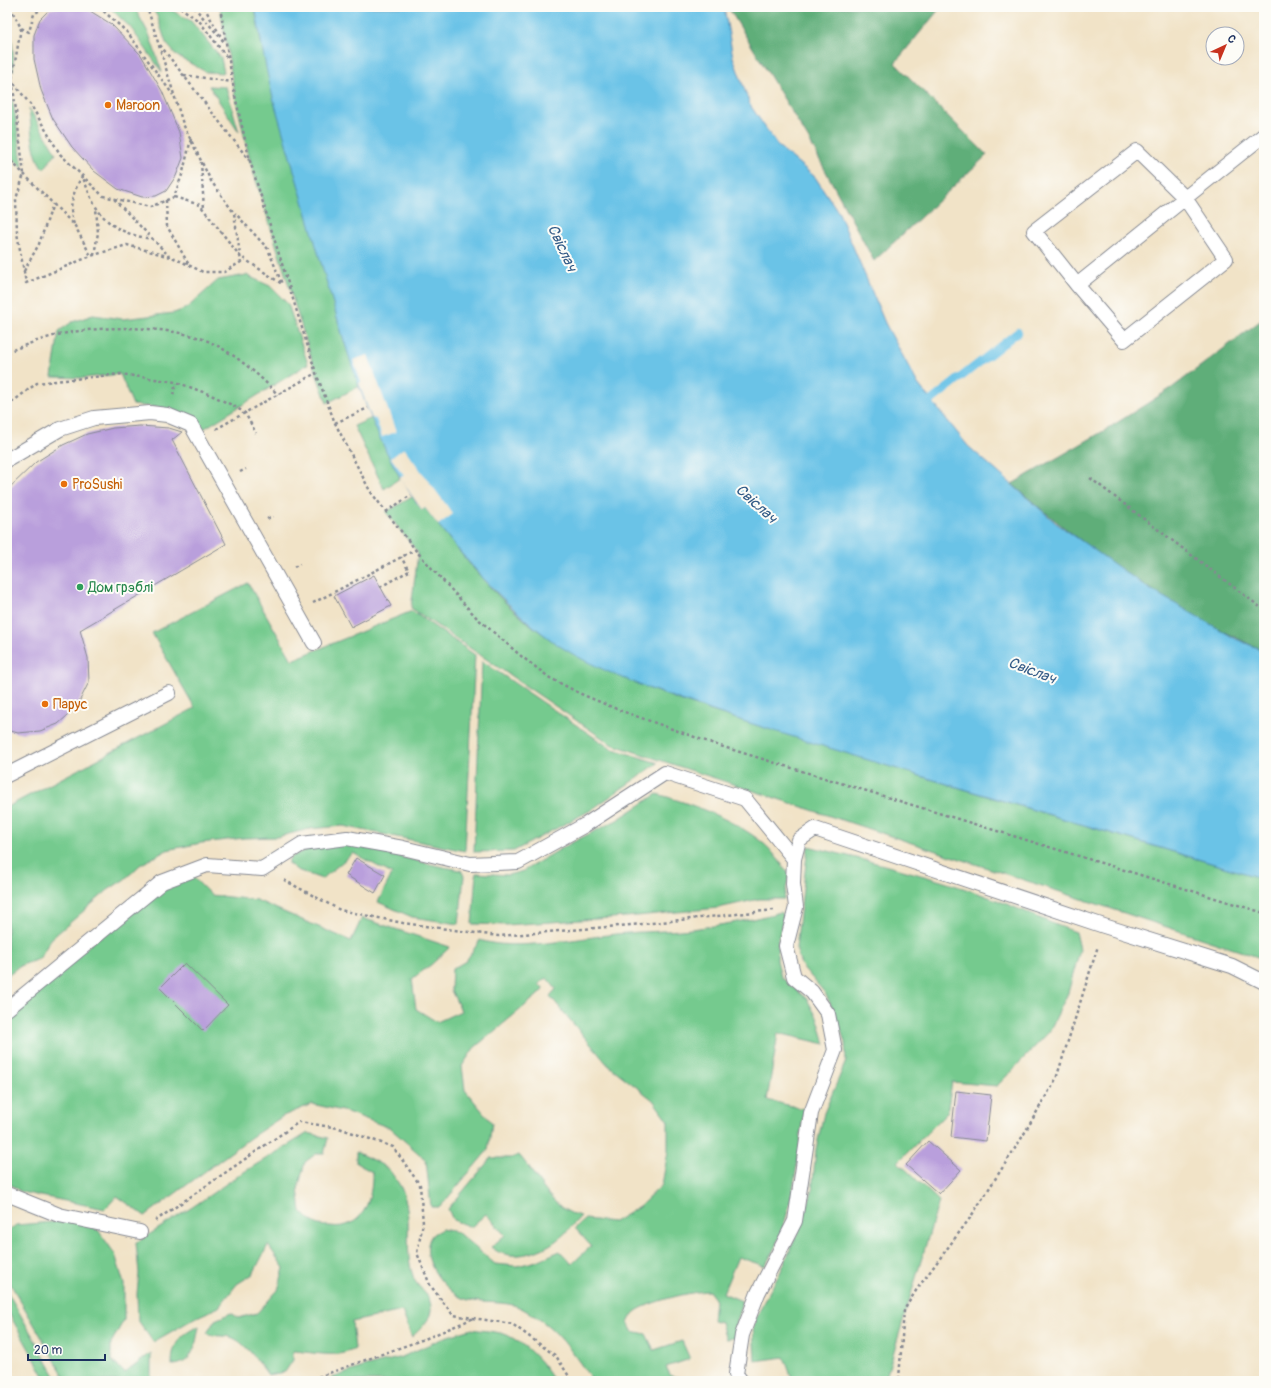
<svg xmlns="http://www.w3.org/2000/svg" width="1271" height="1388" font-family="Pangolin,sans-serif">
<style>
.green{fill:#74ca8e;stroke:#487c76}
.forest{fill:#5fae79;stroke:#3d6e6c}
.water{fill:#6ac3e7;stroke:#4279a2}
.pier{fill:#f1e3c7}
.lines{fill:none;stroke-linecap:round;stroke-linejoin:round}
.stream{stroke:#6ac3e7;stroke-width:8}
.building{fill:#b99fdc}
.service-casing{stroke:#868992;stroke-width:16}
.path{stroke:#868992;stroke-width:2.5;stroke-dasharray:3 3;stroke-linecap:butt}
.service{stroke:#fff;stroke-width:14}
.food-dot{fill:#e8710a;stroke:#fdfcf7;stroke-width:1.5}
.leisure-dot{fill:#2e9e5b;stroke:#fdfcf7;stroke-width:1.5}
.labels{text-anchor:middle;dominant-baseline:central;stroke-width:4;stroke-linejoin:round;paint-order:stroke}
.food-label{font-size:14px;fill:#c56008;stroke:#fdfcf7;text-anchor:start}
.leisure-label{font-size:14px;fill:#27864d;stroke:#fdfcf7;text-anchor:start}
.water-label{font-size:15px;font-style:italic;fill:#335b87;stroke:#fdfcf7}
</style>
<rect width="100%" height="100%" fill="#fdfcf7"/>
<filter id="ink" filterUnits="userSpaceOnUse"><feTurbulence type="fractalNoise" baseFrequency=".025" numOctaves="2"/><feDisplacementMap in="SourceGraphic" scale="8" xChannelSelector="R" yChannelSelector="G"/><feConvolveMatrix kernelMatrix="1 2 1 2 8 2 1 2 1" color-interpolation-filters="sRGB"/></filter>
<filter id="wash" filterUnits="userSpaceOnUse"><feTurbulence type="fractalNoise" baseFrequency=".012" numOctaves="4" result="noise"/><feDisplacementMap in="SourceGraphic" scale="16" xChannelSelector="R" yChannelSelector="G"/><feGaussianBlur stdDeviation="0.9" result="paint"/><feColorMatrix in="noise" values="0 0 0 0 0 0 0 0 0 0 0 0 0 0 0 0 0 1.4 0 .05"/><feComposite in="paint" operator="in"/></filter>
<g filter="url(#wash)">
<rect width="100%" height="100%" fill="#f1e3c7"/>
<path class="green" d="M7 7 13 50V72L7 66Z
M109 7H134L149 34 162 72 131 28Z
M151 7H166L191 21 221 58 224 73 206 72 177 56 166 43 157 16Z
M220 7H255L261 42 339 324 360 386 327 403 316 373 250 161 235 96Z
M7 84C17 110 18 140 23 168L7 152Z
M209 86 226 87 239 132Z
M29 108 56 153 44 169C32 158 31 124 29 108Z
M246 275 270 286 288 304 308 364 202 430 164 408 133 405 120 374 84 378 52 377 59 331 72 322 93 315 123 319 174 313 187 308 218 280Z
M372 418 400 478 384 489 354 426Z
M412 497 422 509 425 507C462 556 503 610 555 642 635 692 729 716 818 744 966 791 1115 834 1264 879V959L611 744 411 608 418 553 386 512Z
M248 583 292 660 412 611 475 655 465 851 343 826 309 829 277 837 244 838 201 843 167 850 140 865 125 879 108 890 51 939 39 959 19 966 7 976V807L195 708 152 633Z
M482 661 610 748 658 763 591 810 514 851 474 852Z
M657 794C690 803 737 821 763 843 773 851 781 864 789 874L784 899H759L718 908 626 917 506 925 472 924 476 873 508 875 523 871 571 843 617 820Z
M338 843C380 849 419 864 461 870L464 876 459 924 412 917 378 902 392 874 353 853 322 879 297 870 289 864V859C304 848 320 846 338 843Z
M808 846C868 861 929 875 986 896 1017 907 1045 922 1076 932L1080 949 1068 993 1049 1032 997 1086 952 1082 947 1113 898 1162 939 1201 885 1381H793L784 1357 755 1361 753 1326 763 1303 780 1273 801 1225 812 1192 816 1149 824 1113 846 1061 845 1042 835 1013 825 993 801 965 796 948Z
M187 871 211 895 256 900 351 941 362 918 450 947 432 964 412 979 416 1009 437 1022 461 1011 451 990 452 969 466 961 480 940C513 952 580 938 616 934 641 931 666 932 692 929 722 925 752 920 781 912L783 918 778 940 777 960 781 977 807 999 818 1019 825 1044 778 1033 767 1100 804 1109C797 1163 794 1218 765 1266L738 1257 723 1293 742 1301 735 1326V1338L726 1339 721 1323 713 1321 715 1299 709 1291C693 1291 647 1302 635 1312 632 1314 630 1319 628 1323L632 1331 646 1334 654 1350 682 1341 690 1359 666 1367 671 1376 700 1381H593C577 1360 564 1337 542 1321 534 1316 522 1307 513 1305 497 1301 477 1304 462 1298 443 1289 417 1256 432 1235 434 1233 439 1231 442 1229L457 1232 495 1264 517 1266 537 1261 560 1251 572 1264 591 1246 575 1228 585 1219 614 1222 639 1207 662 1185 668 1151V1121L653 1100 608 1065 550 996 556 989 547 978 539 984 544 990 474 1048 462 1066 465 1090 492 1123 488 1150 440 1207H431L426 1160 390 1128 347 1112 312 1104 283 1116 250 1138 145 1216 117 1196 105 1209 21 1192 7 1182V1008Z
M308 1133 328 1138 324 1154H316L305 1162 298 1189 301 1211C305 1215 310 1221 315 1223 319 1226 326 1226 330 1226 363 1231 373 1199 372 1172L356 1163V1152C364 1156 385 1165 390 1171 395 1178 402 1187 404 1195 413 1222 403 1252 414 1279 419 1290 432 1294 431 1310 430 1321 420 1329 412 1337L402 1311 352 1322 355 1349C336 1359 314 1352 293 1351V1360L285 1372 268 1375C261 1365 246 1344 235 1339 227 1334 216 1338 207 1333L215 1320 231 1313 239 1318 257 1313 278 1290 284 1268 268 1245 253 1274 237 1284 219 1307 197 1317 153 1342 138 1320 137 1294 139 1273 136 1243 194 1206 239 1175Z
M519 1155C538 1176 551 1211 581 1216 573 1224 566 1234 557 1240 540 1253 509 1263 491 1247L505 1235 486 1214 471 1227 453 1220 448 1209 491 1158H511Z
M78 1220 98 1230 115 1254 124 1284V1320L111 1343V1360L125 1373 151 1353V1377L157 1381H67L7 1278V1232L16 1225Z
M7 1291 58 1381H47L7 1310Z
M199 1326C196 1342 194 1365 172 1365 172 1343 180 1335 199 1326Z
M472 1329C483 1331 497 1331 507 1335 527 1345 543 1362 554 1381H324L363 1367 402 1357 448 1336Z"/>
<path class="forest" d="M728 7H941L895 63 987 155 874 261 809 140Z
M1264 318V651C1172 609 1088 551 1012 484L1107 429 1173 387Z"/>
<path class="water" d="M255 7H724L733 57 750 105 778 146 815 177 839 213 885 323 918 384 968 446 1056 523 1148 588 1236 639 1264 651V879C1109 832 954 787 800 739 749 723 698 707 648 688 615 675 580 661 551 640 502 604 462 556 425 508L422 510C367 437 345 342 319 256 305 206 289 155 275 105 266 73 261 40 255 7Z"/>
<path class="pier" d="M368 355 396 432 382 437 376 419 372 418 368 408 359 383 361 382 353 360Z
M404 448 453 514 438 525 425 508 422 510 400 478 404 475 391 458Z"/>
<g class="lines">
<path class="stream" d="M932 400 1018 332"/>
</g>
<g id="blocks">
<path class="building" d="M60 7 87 9 111 24 141 55 162 91 179 132 183 158 176 176 166 191 156 196 142 197 118 189 94 171 72 147 53 119 41 90 34 59V35L40 19 50 9Z
M140 426 169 428 182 432 172 440 226 544 80 630 88 658 89 682 76 708 58 724 40 731 18 733 7 730V490L36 462 63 445 87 434 113 428Z
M374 575 391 606 351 627 334 596Z
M356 858 385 875 375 893 346 875Z
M185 963 228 1005 203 1031 160 988Z
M956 1091 991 1095 986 1141 951 1137Z
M928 1141 961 1170 939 1194 906 1165Z"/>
</g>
</g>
<g filter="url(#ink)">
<use href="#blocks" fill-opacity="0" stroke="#868992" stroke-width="1"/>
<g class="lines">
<g class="service-casing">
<path id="service" d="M1077 285 1185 198 1226 259 1124 340 1077 285 1034 231 1137 151 1185 198 1264 135
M7 460 60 429 94 418 150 413 167 415 191 425 314 643
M7 775 169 693
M794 859 799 840 815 829 1104 926 1232 966 1264 982
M7 1009 162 882 207 865 262 869 302 844 347 838 403 848 470 864 518 862 585 825 665 773 745 799 794 859 793 884 796 907 786 946 794 977 812 992 828 1014 835 1050 811 1113 795 1221 758 1293 742 1335 736 1374 741 1381
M7 1194 59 1215 140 1232"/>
</g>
<path class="path" d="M10 7 21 28 29 32 34 14 45 7
M99 7 128 33 173 95
M180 7 200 22 228 59
M194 7 225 43
M204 7 224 42
M220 7 235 96 250 161 316 373 335 423 370 491 418 553 477 618 521 656 550 678 581 694 619 710 717 745 1264 913
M21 28 12 79 24 174 16 199 17 233 26 283 91 256
M160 45 249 160
M7 74 32 107 60 154 103 196 150 207 174 197 183 172 191 139
M184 75 232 82
M7 157 75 226 91 256 127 245 174 258 203 272H224L241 262 234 213 211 181 183 124 149 13 144 7
M201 162 204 209
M174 197 200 205 240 256 282 284 268 249 235 213
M114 199 169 256
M166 200 167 226 189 265
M74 224C67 207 74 191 82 176 87 186 90 198 96 207 109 228 130 236 153 239
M94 255 98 233 96 208
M24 271 39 244 53 204
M7 352C21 347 35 341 50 337 92 325 159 325 200 338 227 347 259 374 278 395
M173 395 176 383
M7 406 37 383 120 374 176 382 211 395 234 406 245 413 256 433
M335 423 368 408
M216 429 316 373
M240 472 246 469
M1090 478 1260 607 1264 608
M386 512 411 495
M267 519 273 516
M294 567 300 564
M380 587 409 571 401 557
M313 603 415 550
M284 880 340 910 403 923 498 936 643 924 774 910
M155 1221 299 1122 339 1128 393 1147 420 1185 423 1223 417 1253 430 1285 453 1315 512 1324 556 1356 572 1381
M899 1379 904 1310 917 1289 970 1218 1021 1139 1056 1079 1098 946
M307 1381 427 1338 474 1318"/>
<use href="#service" class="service"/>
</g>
</g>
<g class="food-dot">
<circle cx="108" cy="105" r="4"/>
<circle cx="64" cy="484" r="4"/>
<circle cx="45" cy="704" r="4"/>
</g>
<circle class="leisure-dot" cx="80" cy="587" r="4"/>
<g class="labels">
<g class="food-label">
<text x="116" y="105">Maroon</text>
<text x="72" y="484">ProSushi</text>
<text x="53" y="704">Парус</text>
</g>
<g class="leisure-label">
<text x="88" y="587">Дом грэблі</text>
</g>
<g class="water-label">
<text transform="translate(562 248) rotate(65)">Свіслач</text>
<text transform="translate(756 504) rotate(42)">Свіслач</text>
<text transform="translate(1032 671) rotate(21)">Свіслач</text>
</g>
</g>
<rect width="1271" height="1388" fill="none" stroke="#fdfcf7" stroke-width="24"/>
<g transform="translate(1225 46) rotate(44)"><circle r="19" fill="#fdfcf7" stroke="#a3aaba"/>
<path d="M0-3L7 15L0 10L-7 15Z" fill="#c8321e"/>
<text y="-6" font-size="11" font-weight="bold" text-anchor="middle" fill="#1b2f5e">С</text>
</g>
<path d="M28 1354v6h77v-6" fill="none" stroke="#1b2f5e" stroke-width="2"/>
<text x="34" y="1354" font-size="12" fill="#1b2f5e" stroke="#fdfcf7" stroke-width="3" paint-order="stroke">20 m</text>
</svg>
